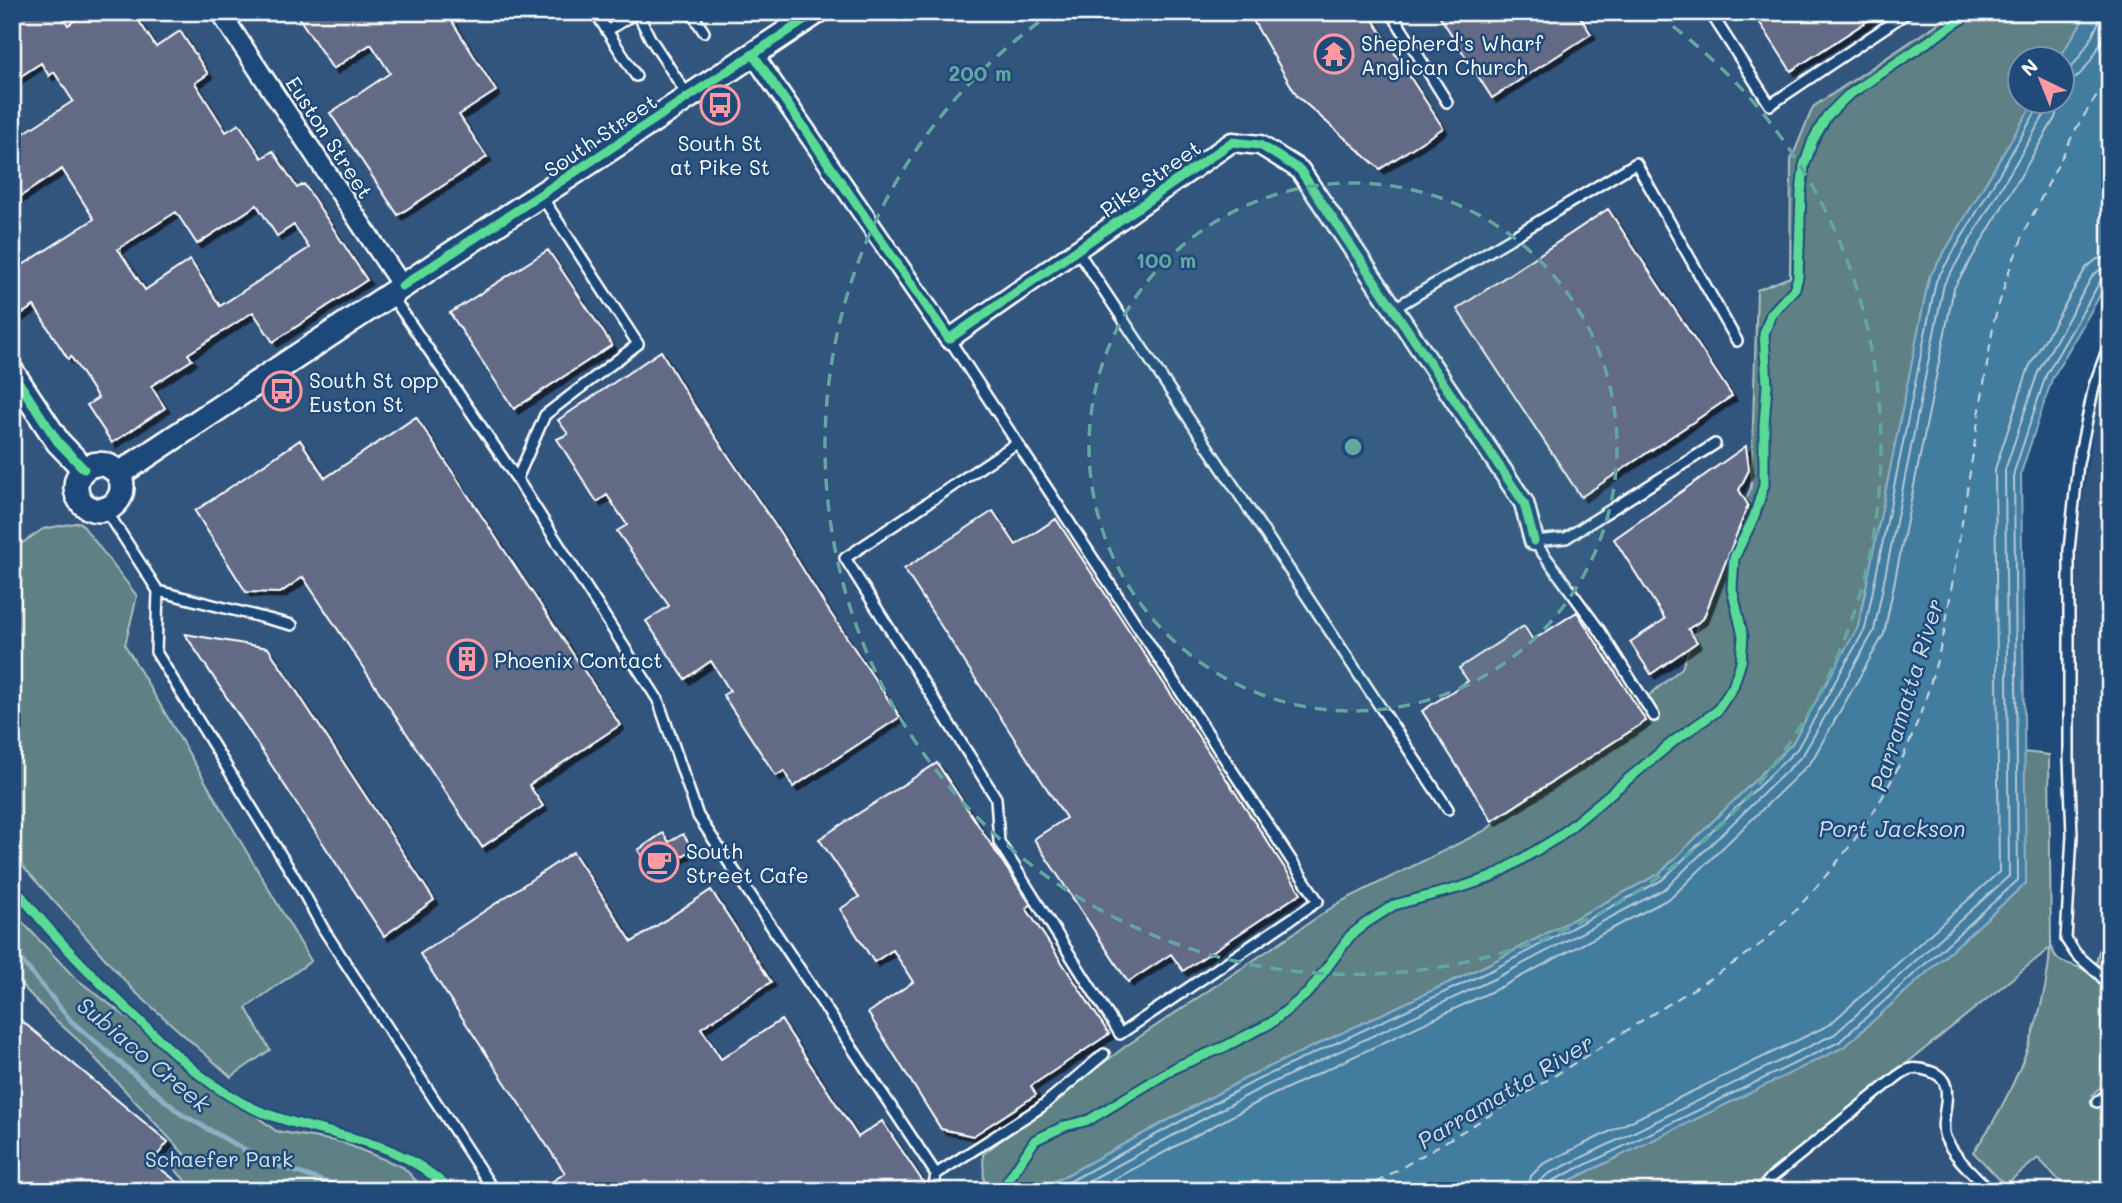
<svg xmlns="http://www.w3.org/2000/svg" width="2122" height="1203" font-family="Mali,sans-serif">
<style>
.built{fill:#33547e}
.green{fill:#5f8186;stroke:#afc0c2;stroke-width:2}
.water{fill:#437b9e;stroke:#8eb0c5;stroke-width:2}
.lines{fill:none;stroke-linecap:round;stroke-linejoin:round}
.shore{stroke:#b4cad8;stroke-width:2}
.stream{stroke:#8eb0c5;stroke-width:5}
.ferry{stroke:#d0dee7;stroke-width:2;stroke-dasharray:9 7;stroke-linecap:butt}
.building{fill:#636b86;stroke:#fff;stroke-width:2;fill-rule:evenodd;filter:url(#shadow)}
.service-casing{stroke:#fff;stroke-width:14}
.minor-casing{stroke:#fff;stroke-width:23}
.tertiary-casing{stroke:#fff;stroke-width:28}
.service{stroke:#1f4a7a;stroke-width:9}
.minor{stroke:#1f4a7a;stroke-width:18}
.tertiary{stroke:#1f4a7a;stroke-width:23}
.cycleway-casing{stroke:#1f4a7a;stroke-width:13}
.cycleway{stroke:#5adb95;stroke-width:9}
.ring{fill:none;stroke:#63a6a1;stroke-width:3.5;stroke-dasharray:12 9}
.labels{text-anchor:middle;dominant-baseline:central;stroke-width:5;stroke-linejoin:round;paint-order:stroke}
.poi-label{font-size:21px;fill:#fff;stroke:#1f4a7a;text-anchor:start}
.street-label{font-size:21px;fill:#fff;stroke:#1f4a7a}
.park-label{font-size:21px;fill:#d7e0e1;stroke:#1f4a7a}
.water-label{font-size:23px;font-style:italic;fill:#d0dee7;stroke:#1f4a7a}
.centre{fill:#63a6a1;stroke:#1f4a7a;stroke-width:3.5}
.ring-label{font-size:21px;text-anchor:middle;font-weight:bold;fill:#63a6a1;stroke:#1f4a7a;stroke-width:5;stroke-linejoin:round;paint-order:stroke}
</style>
<defs>
<filter id="shadow"><feDropShadow dx="4.5" dy="4.5" stdDeviation="0" flood-color="#0009"/></filter>
</defs>
<rect width="100%" height="100%" fill="#1f4a7a"/>
<filter id="ink" filterUnits="userSpaceOnUse"><feTurbulence type="fractalNoise" baseFrequency=".0143" numOctaves="2"/><feDisplacementMap in="SourceGraphic" scale="14" xChannelSelector="R" yChannelSelector="G"/><feConvolveMatrix kernelMatrix="1 2 1 2 8 2 1 2 1" color-interpolation-filters="sRGB"/></filter>
<g filter="url(#ink)">
<path class="built" d="M12 12H1955L1812 107 1791 160 1790 277 1757 290 1751 488 1728 541 1682 668 1486 830 1340 902 1126 1046 983 1154 984 1183 972 1191H12Z
M2110 358V965L2108 918 2096 960 2083 952 2073 939 2071 923 2075 836 2077 539 2101 381Z
M2051 947 2041 1001 2019 1073 1984 1137 1973 1152 2018 1172 2038 1158 2069 1191H1748Z"/>
<path class="green" d="M1955 12H2088L2059 59 2021 60V102H2034L1929 278 1858 628 1792 744 1659 874 1491 963 1252 1075 1037 1191H972L984 1183 983 1154 1126 1046 1340 902 1486 830 1682 668 1728 541 1751 488 1757 290 1790 277 1791 160 1813 107Z
M80 522 137 596 125 645 311 961 246 1008 270 1050 231 1077 134 991 12 854V550L43 529Z
M2023 752 2049 755 2051 947C2058 964 2063 961 2078 967 2083 968 2088 973 2093 976L2108 913 2110 1078 2092 1095 2102 1108 2110 1105V1191H2069L2038 1158 2005 1185 1973 1152C2012 1100 2047 1013 2050 948L1748 1191H1548L1844 1047 2026 883Z
M12 911 74 977 276 1131 341 1142 403 1167 426 1191H229L192 1188 171 1165 184 1154 79 1041 50 1015 12 975Z"/>
<path class="water" d="M2088 12H2110V278L2052 379 2021 473 2026 883 1844 1047 1548 1191H1037L1252 1075 1491 963 1659 874 1792 744 1858 627 1929 278 2034 102H2062V60L2059 59Z"/>
<g class="lines">
<path class="shore" d="M2062 75C2075 69 2100 26 2101 12
M2062 85C2086 79 2099 45 2110 25
M1052 1191 1255 1081 1494 969 1662 880 1797 749 1865 629 1936 281 2038 108 2039 102
M1070 1191 1259 1089 1498 977 1666 888 1803 755 1874 631 1944 284 2046 112 2048 102
M1092 1191 1264 1099 1503 986 1672 897 1811 762 1884 634 1954 288 2055 118 2059 102
M1528 1191 1531 1176 1543 1164 1829 1025 1999 872 1995 469 2029 367 2086 268 2097 259 2110 257
M1539 1191 1540 1181 1548 1174 1835 1034 2009 876 2005 470 2038 372 2093 275 2101 269 2110 268
M1547 1191 1548 1185 1552 1181 1839 1042 2018 880 2014 472 2046 375 2101 280 2110 276"/>
<path class="stream" d="M12 949 72 1022 181 1114 265 1161 351 1191"/>
<path class="ferry" d="M1362 1191C1452 1138 1541 1085 1629 1029 1673 1000 1720 975 1762 943 1782 926 1800 906 1817 886 1889 805 1920 733 1945 629L1994 321 2009 271 2027 226 2077 127 2110 74"/>
</g>
<path class="building" d="M12 12H60L68 25 88 12H133L156 47 180 31 208 74 195 83 226 132 239 124 262 158 273 151 297 188 304 184 367 280 273 342 253 312 188 354 192 360 151 386 165 408 112 443 87 405 98 398 71 357 68 359 34 306 12 320V272L94 219 62 169 12 202V141L73 101 54 72 49 76 41 63 12 82ZM257 205 277 236 294 225 309 248 220 306 190 260 145 290 118 249 176 212 197 244Z
M295 12H446L496 91 459 115 487 157 398 215 330 113 390 73 371 44 333 69Z
M1248 12H1368L1443 128 1380 169 1297 96Z
M1437 12H1577L1591 34 1492 98Z
M1753 12H1881L1791 71Z
M1608 209 1732 396 1581 497 1457 309Z
M548 250 612 345 514 409 450 313Z
M661 351 687 395 781 534 825 605 900 717 793 787 784 771 776 776 723 695 730 691 711 661 685 679 646 621 669 606 617 531 627 525 607 495 597 502 557 439 568 434 558 420Z
M416 417 620 725 529 785 543 806 482 847 303 577 280 593 246 592 195 511 300 440 325 478Z
M1746 446 1749 470 1739 490 1748 505 1703 619 1688 629 1697 642 1651 674 1630 642 1665 619 1614 539Z
M993 511 1016 545 1056 519 1301 893 1183 971 1171 954 1128 982 1034 839 1066 818 904 569Z
M1577 612 1646 721 1492 821 1422 711 1468 681 1459 668 1524 626 1533 640Z
M185 634 268 648 434 900 384 936Z
M937 763 1031 905 1026 908 1109 1034 1031 1086 1036 1095 973 1136 941 1129 868 1013 913 982 893 950 874 962 840 909 859 897 819 839Z
M663 833 669 842 683 834 693 849 654 875 638 850Z
M573 852 632 942 711 890 771 982 701 1028 721 1059 781 1020 858 1137 882 1121 925 1185 917 1191H538L565 1173 420 954Z
M12 1013 168 1142 152 1162 189 1191H12Z"/>
<g class="lines">
<g class="service-casing">
<path id="service" d="M595 12 636 76
M637 12 650 38 688 96
M691 12 704 32
M1391 12 1447 102
M1710 12 1770 105 1908 12
M607 31 637 12
M1077 250 1448 809
M391 295 517 479 658 700 698 816 936 1174 1041 1107 1104 1054
M1393 309 1636 163 1737 341
M949 339 1318 901 1120 1034 999 842 996 798 845 558 1017 443
M2110 342 2094 386 2078 463 2069 550V758L2072 835 2066 939 2076 954 2100 975 2110 987
M517 479 545 415 638 344 542 197
M106 510 158 591 292 625
M1534 541 1600 631 1654 716
M1534 541 1566 538 1715 444
M158 591 156 652 298 883 324 930 494 1191
M2097 1102 2110 1092
M933 1191 936 1174
M1760 1191 1771 1178 1890 1082C1905 1070 1910 1065 1929 1071 1962 1080 1937 1117 1945 1137 1954 1158 1975 1175 1990 1191"/>
</g>
<g class="minor-casing">
<path id="minor" d="M220 12 402 286
M753 54 949 339 1232 142 1260 145 1300 170 1524 503 1534 541"/>
</g>
<g class="tertiary-casing">
<path id="tertiary" d="M12 372 58 442 84 469
M76 487a23 23 0 1 1 46 0a23 23 0 1 1-46 0Z
M119 474 817 12"/>
</g>
<use href="#service" class="service"/>
<use href="#minor" class="minor"/>
<use href="#tertiary" class="tertiary"/>
<g class="cycleway-casing">
<path id="cycleway" d="M753 54 949 339 1232 142 1260 145 1300 170 1524 503 1534 541
M402 286 817 12
M12 372 58 442 84 469
M12 884C50 934 94 978 139 1020 175 1054 211 1090 257 1110 328 1140 391 1132 451 1191
M1001 1191 1035 1140 1065 1126 1089 1120 1178 1066 1224 1047 1271 1023 1309 992 1350 936 1366 923 1394 905 1462 887 1492 877 1557 838 1674 741 1717 711 1733 687 1741 662 1743 636 1732 589 1734 558 1754 517 1764 485V425L1767 385 1764 334 1771 314 1795 288 1798 277 1801 193 1804 166 1813 140 1827 116 1847 96 1972 12"/>
</g>
<use href="#cycleway" class="cycleway"/>
</g>
</g>
<circle cx="1353" cy="447" r="264" fill="#63a6a1" fill-opacity=".12"/>
<g class="ring">
<circle cx="1353" cy="447" r="264"/>
<path d="M1656 14A528 528 0 1 1 1050 14"/>
</g>
<defs>
<g id="temple-ring" transform="scale(2.0125)"><circle r="9.5" fill="#1f4a7a" stroke="#ff9aa2" stroke-width="1.5"/><path d="M0-6L5-2H3V0L6.5 2.5H4V6H1.5V3h-3V6H-4V2.5H-6.5L-3 0V-2H-5Z" fill="#ff9aa2"/></g>
<g id="bus-ring" transform="scale(2.0125)"><circle r="9.5" fill="#1f4a7a" stroke="#ff9aa2" stroke-width="1.5"/><path d="M-5-6H5V4H4V6H2V4H-2V6H-4V4H-5ZM-3.5-4V0h7V-4ZM-3.5 1.2v1.5H-2V1.2ZM2 1.2v1.5H3.5V1.2Z" fill="#ff9aa2"/></g>
<g id="building-ring" transform="scale(2.0125)"><circle r="9.5" fill="#1f4a7a" stroke="#ff9aa2" stroke-width="1.5"/><path d="M-4-6H4V6H1V3H-1V6H-4ZM-2.5-4.3h1.7v1.8h-1.7ZM.8-4.3h1.7v1.8H.8ZM-2.5-1h1.7V.8h-1.7ZM.8-1h1.7V.8H.8Z" fill="#ff9aa2"/></g>
<g id="cafe-ring" transform="scale(2.0125)"><circle r="9.5" fill="#1f4a7a" stroke="#ff9aa2" stroke-width="1.5"/><path d="M-5.5-4.5H6V0H3Q3 3.5 0 3.5H-2.5Q-5.5 3.5-5.5 0ZM3-3.2v2h1.7v-2ZM-6 4.5H4V6H-6Z" fill="#ff9aa2"/></g>
</defs>
<g fill-rule="evenodd">
<use href="#temple-ring" x="1334" y="54"/>
<use href="#bus-ring" x="720" y="105"/>
<use href="#bus-ring" x="282" y="391"/>
<use href="#building-ring" x="467" y="659"/>
<use href="#cafe-ring" x="659" y="862"/>
</g>
<g class="labels">
<g class="poi-label">
<text x="1361" y="42">Shepherd's Wharf<tspan x="1361" dy="24">Anglican Church</tspan></text>
<text x="720" y="142" text-anchor="middle">South St<tspan x="720" dy="24">at Pike St</tspan></text>
<text x="309" y="379">South St opp<tspan x="309" dy="24">Euston St</tspan></text>
<text x="494" y="659">Phoenix Contact</text>
<text x="686" y="850">South<tspan x="686" dy="24">Street Cafe</tspan></text>
</g>
<g class="street-label">
<text transform="translate(600 135) rotate(-34)">South Street</text>
<text transform="translate(330 137) rotate(57)">Euston Street</text>
<text transform="translate(1150 178) rotate(-35)">Pike Street</text>
</g>
<g class="park-label">
<text x="219" y="1158">Schaefer Park</text>
</g>
<g class="water-label">
<text transform="translate(1906 695) rotate(-73)">Parramatta River</text>
<text x="1892" y="828">Port Jackson</text>
<text transform="translate(144 1054) rotate(40)">Subiaco Creek</text>
<text transform="translate(1505 1091) rotate(-31)">Parramatta River</text>
</g>
</g>
<circle cx="1353" cy="447" r="10" class="centre"/>
<g class="ring-label">
<text x="980" y="81">200 m</text>
<text x="1166" y="268">100 m</text>
</g>
<rect width="2122" height="1203" fill="none" stroke="#1f4a7a" stroke-width="42"/>
<rect x="21" y="21" width="2080" height="1161" fill="none" stroke="#fff" stroke-width="2.5" filter="url(#ink)"/>
<g transform="translate(2041 80) rotate(317)"><circle r="33" fill="#1f4a7a" stroke="#7992af" stroke-width="2"/>
<path d="M0-5L12 26L0 18L-12 26Z" fill="#ff9aa2"/>
<text y="-10" font-size="19" font-weight="bold" text-anchor="middle" fill="#ffffff">N</text>
</g>
</svg>
